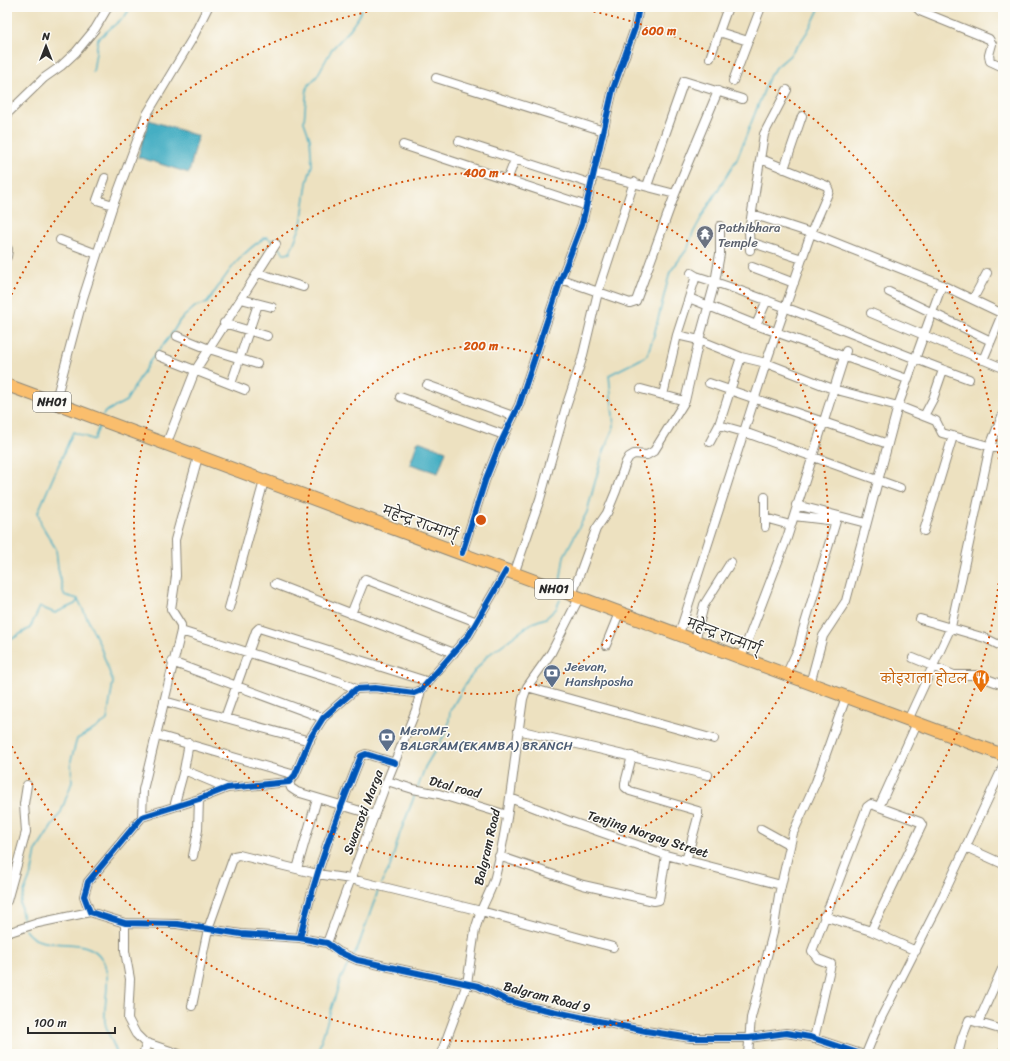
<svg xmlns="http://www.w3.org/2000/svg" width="1010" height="1061" font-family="Sriracha,'Playpen Sans Deva',sans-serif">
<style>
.water{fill:#44aec3;stroke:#386c77}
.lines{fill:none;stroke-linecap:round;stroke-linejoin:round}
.stream{stroke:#44aec3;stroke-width:1.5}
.minor-casing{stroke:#8c8676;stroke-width:10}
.highway-casing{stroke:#8c8676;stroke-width:14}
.minor{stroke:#fff;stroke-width:8}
.highway{stroke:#fabe6d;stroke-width:12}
.cycleway-casing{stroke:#fdfcf7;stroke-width:8}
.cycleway{stroke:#0057b8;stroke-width:6}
.ring{fill:none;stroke:#d5540f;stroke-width:2;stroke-dasharray:2 4}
.labels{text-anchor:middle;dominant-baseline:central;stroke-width:3;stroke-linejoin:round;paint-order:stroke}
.shield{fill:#fdfcf7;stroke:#6a6a68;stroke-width:1}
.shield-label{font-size:12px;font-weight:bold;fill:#2b2b2b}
.worship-label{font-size:13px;fill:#5b616d;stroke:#fdfcf7;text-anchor:start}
.street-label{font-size:13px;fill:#2b2b2b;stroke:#fdfcf7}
.service-label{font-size:13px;fill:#4e5e75;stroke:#fdfcf7;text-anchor:start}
.food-label{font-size:13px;fill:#c56008;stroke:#fdfcf7;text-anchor:end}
.centre{fill:#d5540f;stroke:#fdfcf7;stroke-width:2}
.ring-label{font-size:12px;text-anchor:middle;font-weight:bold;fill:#d5540f;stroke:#fdfcf7;stroke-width:3;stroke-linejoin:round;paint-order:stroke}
</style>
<rect width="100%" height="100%" fill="#fdfcf7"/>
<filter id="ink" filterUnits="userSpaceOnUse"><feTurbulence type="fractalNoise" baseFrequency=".025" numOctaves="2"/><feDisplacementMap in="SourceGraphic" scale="8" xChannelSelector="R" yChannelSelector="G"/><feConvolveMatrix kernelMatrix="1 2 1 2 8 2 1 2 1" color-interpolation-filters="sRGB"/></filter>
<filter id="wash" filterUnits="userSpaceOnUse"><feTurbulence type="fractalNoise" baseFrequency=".012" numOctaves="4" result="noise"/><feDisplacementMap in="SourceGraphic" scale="16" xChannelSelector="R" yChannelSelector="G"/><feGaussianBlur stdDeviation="0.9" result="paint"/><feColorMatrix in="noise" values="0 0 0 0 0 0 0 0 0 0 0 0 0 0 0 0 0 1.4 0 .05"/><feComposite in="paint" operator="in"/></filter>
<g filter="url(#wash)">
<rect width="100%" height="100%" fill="#ede1c0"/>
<path class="water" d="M149 120 198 136 189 173 138 157Z
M418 441 446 451 438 473 410 464Z"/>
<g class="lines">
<path class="stream" d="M93 72 98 39 125 16 131 7
M278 247 285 254 290 253 301 225 307 183 312 165 310 139 304 122 307 87 317 76 332 49 348 32 359 16 362 7
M103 415 105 412 126 401 150 361 171 335 180 320 196 306 207 303C226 276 237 255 266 237L274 242
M560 583 564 556 587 512 602 456 614 426 609 375 641 359 647 355 654 335 670 272 688 248 692 235 705 211 737 159 770 75C776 65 785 61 792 53 804 39 813 23 820 7
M7 642 30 628 40 607 55 613 75 604 78 600
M418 787 425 767 448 729 450 711 468 680 487 656 532 623 546 618 556 609 560 600
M381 884 390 867 400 833 416 792
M24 925 20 903 32 872 36 851 61 812 72 782 71 760 77 739 93 730 107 720 113 682 99 643 78 599 64 595 58 568 56 549 41 524 38 512 73 432 94 440 100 424
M25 930C41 955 86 932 102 959 113 978 103 1001 105 1022 107 1034 114 1043 117 1054
M353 956 358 947 379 888
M317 1054 341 978 350 961"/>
</g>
</g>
<g filter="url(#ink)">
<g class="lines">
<g class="minor-casing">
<path id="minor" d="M916 7 920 11 989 39 992 44 989 55 990 61 1003 67
M719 32 728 7
M710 58 719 32 748 41
M436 78 604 131
M733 81 761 7
M7 114 44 78 61 66 76 52 95 29 108 7
M459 141 592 184
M403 145 587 206
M784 169 802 116
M594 173 675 194
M105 178 97 200 113 205
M507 180 515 160
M647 186 684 81 742 99
M752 214 811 233 942 285 1003 314
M60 240 97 254
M750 242 802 259
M750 250 749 231 764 134 787 90
M7 257 8 249
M752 267 794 283
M258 273 303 287
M691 273 696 276C789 305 877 346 969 379
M561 279 630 303 636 301 675 194 718 91
M889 292 991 341
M689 298 756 325 907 379
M241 299 272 307
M973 299 987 273
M871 313 1003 368
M224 323 267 336
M756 325 767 300
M677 335 699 340 741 357 766 363 833 389 898 406 936 421 942 433 1003 450
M177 336 209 349 257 364
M159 356 245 390
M983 360 1003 312
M709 383 888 444
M231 384 258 304
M427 385 513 416
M641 389 685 401
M663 395 677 335 696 276
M400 397 504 435
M55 403 83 298 113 205 147 114 192 39 208 7
M924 416 933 399 943 370
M719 425 744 432 900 488
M710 442 719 425 741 357
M166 445 195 371 276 244
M765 497V518L790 525
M796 505 866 523
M765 518V527
M924 531 953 436
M462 553 485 481 499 446 519 405 561 279 582 224 613 89 635 28 639 7
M514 574 540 499 566 407 582 359 598 292 634 182
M275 584 454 653
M572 595 596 529 607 513 616 491 626 462 629 457 634 454 647 455 654 451 685 401 699 340 715 282 720 254V226
M229 608 264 481
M351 614 365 579 477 622
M920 619 985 638 1003 647
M181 631 338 681 356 689
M679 634 766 363 811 233 829 191 827 186 761 159
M695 641 704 605 731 562
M606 645 619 613
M741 658 787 538 846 351
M913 658 954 675H976L1003 685
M172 662 323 718
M786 675 799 647 803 630 836 521 794 516 792 522
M810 684 823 636 846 601 898 406 942 285
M527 687 714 739
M164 701 310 741
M225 718 256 631 259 628 429 682
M908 720 951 627 990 446 1003 414
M518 730 708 775
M157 735 295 775
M632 756 625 783V787L630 791 698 811V817L686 861
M395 763 366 754 361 756C337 816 314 875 300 938L241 934 177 924 125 923 90 912 84 896 88 882 142 817 199 799 227 788 289 782 295 775 311 737 323 718 356 689 375 688 414 693 421 690 469 635 506 571
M184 770 189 743
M387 781 413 789 439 794 507 815
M289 782 291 788 297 792 374 815
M510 798 569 821 666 855 781 885
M174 807 184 770 227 788
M879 807 917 723
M142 817 143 790 181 631V625L171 609 176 576 175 540 198 457
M761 829 790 845
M966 847 1003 864
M193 856 198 830 199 799
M499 856 583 885 654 901 659 900 666 855
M297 869 317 799
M7 901 26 832 24 804 27 785
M824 916 871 931 916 951
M125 923V951L130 979 128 1019 136 1034 146 1044
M7 933 38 923 90 912
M300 938 327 943 339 952 357 960 478 986 506 1000 528 1006 646 1031 691 1038H749L786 1033 810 1037 861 1054
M327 943 387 781 416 710 421 690
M192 1006 208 929 234 856 239 855 317 874 351 879 481 911C485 900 492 889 495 877 510 819 514 758 523 699L527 687 551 653 579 598
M978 1023 1003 967
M814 1039 831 964 818 959 812 951 867 807 871 804 920 822 922 825 871 931
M143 1054 147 1043 179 1054
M441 1054 467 984 475 930 481 911 613 947
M748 1054 751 1018 773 933 779 895 793 833 816 782 846 697
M866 1054 880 1020 940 902 1003 767
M958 1054 962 1038 969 1020 1003 1030
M1002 1054 1003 1051"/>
</g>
<g class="highway-casing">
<path id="highway" d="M7 385 1003 755"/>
</g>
<use href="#minor" class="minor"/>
<use href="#highway" class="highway"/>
<g class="cycleway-casing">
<path id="cycleway" d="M462 553 485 481 499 446 519 405 561 279 582 224 613 89 635 28 639 7
M395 763 366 754 361 756C337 816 314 875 300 938L241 934 177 924 125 923 90 912 84 896 88 882 142 817 199 799 227 788 289 782 295 775 311 737 323 718 356 689 375 688 414 693 421 690 469 635 506 571
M300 938 327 943 339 952 357 960 478 986 506 1000 528 1006 646 1031 691 1038H749L786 1033 810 1037 861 1054"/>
</g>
<use href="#cycleway" class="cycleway"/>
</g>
</g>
<g class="ring">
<circle cx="481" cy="520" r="174"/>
<circle cx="481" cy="520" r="347"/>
<path d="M9 300A521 521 0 0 1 386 8M576 8A521 521 0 1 1 9 740"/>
</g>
<defs>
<g id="temple-pin" transform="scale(0.9)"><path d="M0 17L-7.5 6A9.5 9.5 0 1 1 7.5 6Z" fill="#6b7280" stroke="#fdfcf7"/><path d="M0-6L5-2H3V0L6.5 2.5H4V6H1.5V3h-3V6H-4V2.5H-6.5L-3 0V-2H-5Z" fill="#fff"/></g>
<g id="bank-pin" transform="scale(0.9)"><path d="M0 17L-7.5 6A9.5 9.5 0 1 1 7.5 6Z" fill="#5c6f8a" stroke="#fdfcf7"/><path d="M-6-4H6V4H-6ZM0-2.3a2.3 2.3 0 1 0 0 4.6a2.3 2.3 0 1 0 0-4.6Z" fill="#fff"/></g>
<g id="restaurant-pin" transform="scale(0.9)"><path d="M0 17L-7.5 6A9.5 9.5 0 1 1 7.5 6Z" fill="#e8710a" stroke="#fdfcf7"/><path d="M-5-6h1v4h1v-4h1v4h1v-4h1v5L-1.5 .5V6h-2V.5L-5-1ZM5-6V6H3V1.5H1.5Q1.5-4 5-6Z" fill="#fff"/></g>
</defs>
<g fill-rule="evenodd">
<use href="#temple-pin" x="705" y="234"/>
<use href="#bank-pin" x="552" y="673"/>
<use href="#restaurant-pin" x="981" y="678"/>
<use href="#bank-pin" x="387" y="737"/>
</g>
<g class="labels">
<g class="shield">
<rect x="33" y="392" width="38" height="20" rx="3"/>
<rect x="535" y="579" width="38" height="20" rx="3"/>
</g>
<g class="shield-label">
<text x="52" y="402">NH01</text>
<text x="554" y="589">NH01</text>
</g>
<g class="worship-label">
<text x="718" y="227">Pathibhara<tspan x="718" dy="15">Temple</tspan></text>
</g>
<g class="street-label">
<text transform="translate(420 523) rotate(20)">महेन्द्र राज्मार्ग्</text>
<text transform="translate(724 636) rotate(21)">महेन्द्र राज्मार्ग्</text>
<text transform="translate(455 787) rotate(15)">Dtal road</text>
<text transform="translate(363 812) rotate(-69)">Swarsoti Marga</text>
<text transform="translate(648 834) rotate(18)">Tenjing Norgay Street</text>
<text transform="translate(487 847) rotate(-77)">Balgram Road</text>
<text transform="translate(547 997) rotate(15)">Balgram Road 9</text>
</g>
<g class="service-label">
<text x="565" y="666">Jeevan,<tspan x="565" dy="15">Hanshposha</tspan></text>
<text x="400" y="730">MeroMF,<tspan x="400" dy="15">BALGRAM(EKAMBA) BRANCH</tspan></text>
</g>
<g class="food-label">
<text x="968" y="678">कोइराला होटल</text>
</g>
</g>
<circle cx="481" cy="520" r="6" class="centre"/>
<g class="ring-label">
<text x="659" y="35">600 m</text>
<text x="481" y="177">400 m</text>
<text x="481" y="350">200 m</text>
</g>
<rect width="1010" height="1061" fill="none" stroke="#fdfcf7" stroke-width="24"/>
<g transform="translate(46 46)" stroke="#fdfcf7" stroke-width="3" paint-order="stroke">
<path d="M0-3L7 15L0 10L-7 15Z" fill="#2b2b2b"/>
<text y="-6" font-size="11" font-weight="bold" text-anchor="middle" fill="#2b2b2b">N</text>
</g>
<path d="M28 1027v6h87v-6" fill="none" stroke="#2b2b2b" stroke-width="2"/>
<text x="34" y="1027" font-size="12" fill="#2b2b2b" stroke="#fdfcf7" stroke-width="3" paint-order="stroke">100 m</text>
</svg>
